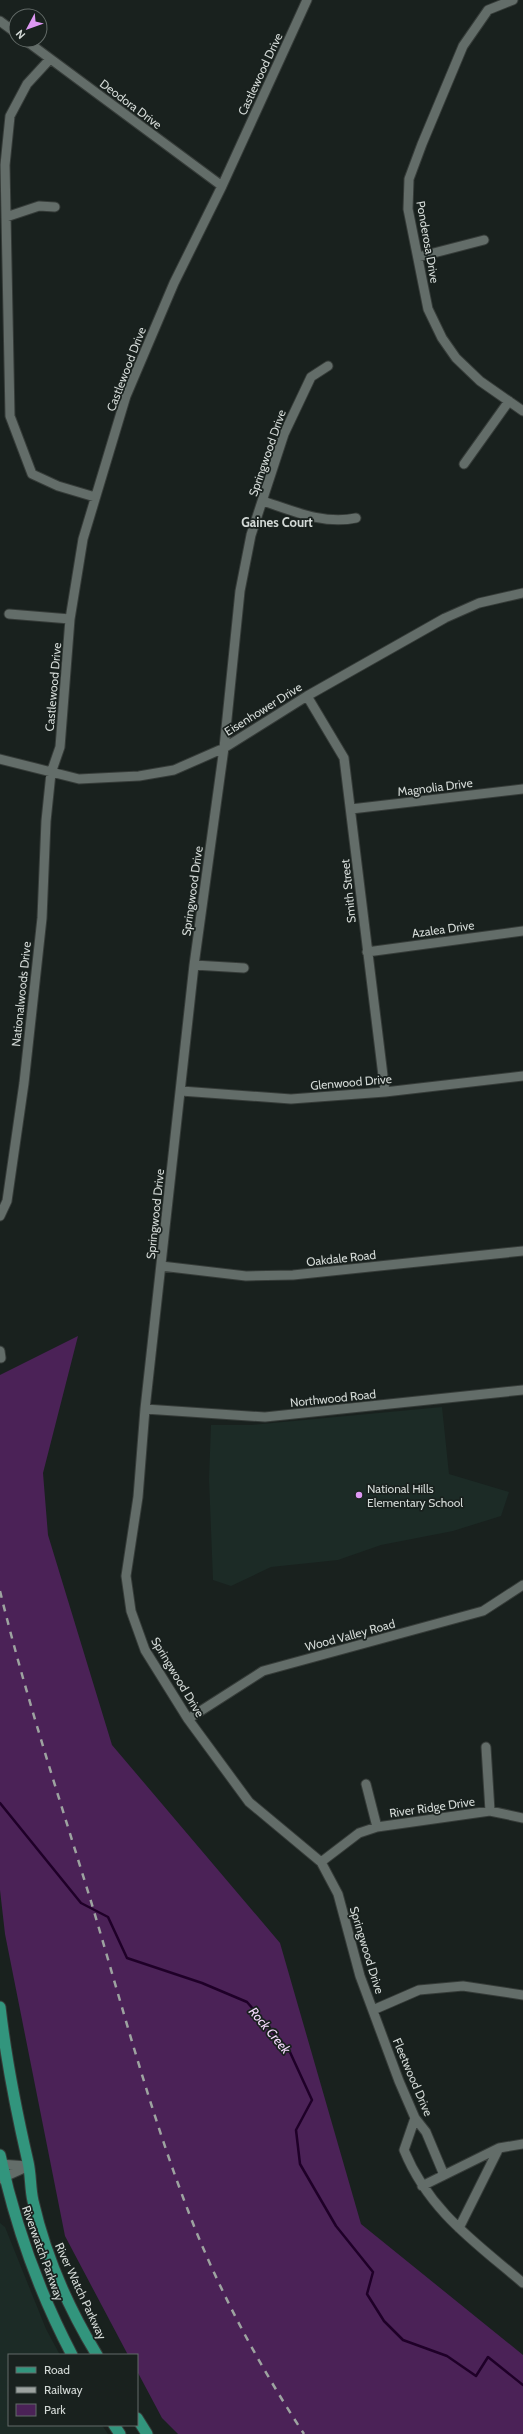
<svg xmlns="http://www.w3.org/2000/svg" width="523" height="2434" font-family="Cabin,sans-serif">
<style>
.built{fill:#1c2b26}
.green{fill:#4b2257}
.lines{fill:none;stroke-linecap:round;stroke-linejoin:round}
.stream{stroke:#1f0028;stroke-width:2.5}
.minor-casing{stroke:#363c39;stroke-width:11}
.major-casing{stroke:#363c39;stroke-width:13}
.minor{stroke:#636d69;stroke-width:9}
.major{stroke:#32957d;stroke-width:11}
.rail{stroke:#9da3a0;stroke-width:2.5;stroke-dasharray:7 7;stroke-linecap:butt}
.poi-dot{fill:#de98f3;stroke:#19211e;stroke-width:1.5}
.labels{text-anchor:middle;dominant-baseline:central;stroke-width:3.5;stroke-linejoin:round;paint-order:stroke}
.street-label{font-size:12px;fill:#d3d9d6;stroke:#19211e}
.poi-label{font-size:12px;fill:#d3d9d6;stroke:#19211e;text-anchor:start}
.neighbourhood-label{font-size:13px;font-weight:bold;fill:#d3d9d6;stroke:#19211e}
.water-label{font-size:13px;font-style:italic;fill:#f3d8fb;stroke:#19211e}
</style>
<rect width="100%" height="100%" fill="#19211e"/>
<path class="built" d="M442 1407 449 1474 509 1492 501 1516 453 1531 381 1545 338 1560 271 1567 231 1586 213 1580 209 1479 211 1425H251Z
M0 2223 5 2227 46 2329 60 2355H9V2425H102L108 2434H0Z"/>
<path class="green" d="M78 1336 43 1473 48 1535 112 1745 280 1943 361 2224 523 2355V2434H178L162 2418 137 2371V2355H128L65 2236 5 1934 0 1890V1375Z"/>
<g class="lines">
<path class="stream" d="M0 1803 81 1903 108 1917 127 1958 202 1983 247 2002 289 2050 312 2100 296 2130 300 2164 336 2226 373 2272 367 2294 384 2321 403 2340 447 2356 476 2376 488 2357 523 2385"/>
<g class="minor-casing">
<path id="minor" d="M513 0 488 10 463 46 422 144 409 179 408 209 428 309 442 338 456 358 480 381 523 411
M0 21 16 33
M25 40 222 186
M50 59 27 84 10 116 5 165 10 416 32 474 58 486 95 497
M6 217 39 206 55 207
M418 257 484 240
M328 366 311 377 284 434 251 535 240 591 224 748 194 965 145 1409 138 1497 126 1576 131 1611 145 1650 188 1719 249 1802 321 1862 338 1894 360 1976 399 2081 415 2118 426 2132 444 2175
M464 464 509 401
M263 501C293 511 324 525 356 518
M9 614 70 619
M307 696 344 758 385 1092
M0 759 79 779 139 776 174 770 224 748 307 696 445 618 479 603 523 593
M351 809 523 789
M367 952 523 931
M194 965 244 968
M181 1091 291 1099 385 1092 523 1076
M0 1216 7 1201 24 1083 42 918 46 821 51 773 60 747 70 619 83 539 126 396 174 283 222 186 307 0
M161 1266 246 1276 293 1275 523 1251
M0 1351 1 1358
M145 1409 265 1417 523 1390
M188 1719 263 1671 483 1611 523 1585
M486 1747 490 1811
M366 1784 377 1827
M321 1862 359 1833 377 1827 490 1811 523 1818
M373 2010 419 1990 463 1986 523 1995
M415 2118 404 2150C429 2211 475 2242 523 2283
M0 2164 27 2166
M0 2179 29 2166
M422 2186 499 2148 523 2144
M459 2228 499 2148"/>
</g>
<g class="major-casing">
<path id="major" d="M0 2007C6 2059 16 2110 28 2162 31 2175 30 2188 33 2201 45 2254 69 2309 97 2355
M0 2155C15 2225 39 2292 72 2355
M137 2418 147 2434
M114 2425 120 2434"/>
</g>
<use href="#minor" class="minor"/>
<use href="#major" class="major"/>
<path class="rail" d="M0 1591C26 1698 61 1803 93 1908 125 2016 154 2126 196 2231 225 2302 262 2370 304 2434"/>
</g>
<circle class="poi-dot" cx="359" cy="1495" r="4"/>
<g class="labels">
<g class="street-label">
<text transform="translate(260 74) rotate(-65)">Castlewood Drive</text>
<text transform="translate(131 104) rotate(37)">Deodora Drive</text>
<text transform="translate(428 242) rotate(80)">Ponderosa Drive</text>
<text transform="translate(126 369) rotate(-69)">Castlewood Drive</text>
<text transform="translate(267 453) rotate(-71)">Springwood Drive</text>
<text transform="translate(53 687) rotate(-85)">Castlewood Drive</text>
<text transform="translate(263 709) rotate(-32)">Eisenhower Drive</text>
<text transform="translate(435 787) rotate(-7)">Magnolia Drive</text>
<text transform="translate(192 891) rotate(-82)">Springwood Drive</text>
<text transform="translate(348 891) rotate(-96)">Smith Street</text>
<text transform="translate(443 929) rotate(-8)">Azalea Drive</text>
<text transform="translate(21 994) rotate(-84)">Nationalwoods Drive</text>
<text transform="translate(351 1082) rotate(-5)">Glenwood Drive</text>
<text transform="translate(155 1214) rotate(-84)">Springwood Drive</text>
<text transform="translate(341 1258) rotate(-6)">Oakdale Road</text>
<text transform="translate(333 1398) rotate(-6)">Northwood Road</text>
<text transform="translate(350 1635) rotate(-15)">Wood Valley Road</text>
<text transform="translate(178 1677) rotate(59)">Springwood Drive</text>
<text transform="translate(432 1807) rotate(-8)">River Ridge Drive</text>
<text transform="translate(367 1950) rotate(73)">Springwood Drive</text>
<text transform="translate(413 2077) rotate(67)">Fleetwood Drive</text>
<text transform="translate(43 2253) rotate(70)">Riverwatch Parkway</text>
<text transform="translate(81 2291) rotate(65)">River Watch Parkway</text>
</g>
<g class="poi-label">
<text x="367" y="1488">National Hills<tspan x="367" dy="14">Elementary School</tspan></text>
</g>
<g class="neighbourhood-label">
<text x="277" y="522">Gaines Court</text>
</g>
<g class="water-label">
<text transform="translate(270 2030) rotate(50)">Rock Creek</text>
</g>
</g>
<rect x="8" y="2354" width="130" height="72" fill="#19211e" stroke="#636b68"/>
<rect x="16" y="2367" width="20" height="6" fill="#32957d" stroke="#636b68"/>
<text x="44" y="2374" font-size="12" fill="#d3d9d6">Road</text>
<rect x="16" y="2387" width="20" height="6" fill="#9da3a0" stroke="#636b68"/>
<text x="44" y="2394" font-size="12" fill="#d3d9d6">Railway</text>
<rect x="16" y="2404" width="20" height="12" fill="#4b2257" stroke="#636b68"/>
<text x="44" y="2414" font-size="12" fill="#d3d9d6">Park</text>
<g transform="translate(28 28) rotate(229)"><circle r="19" fill="#19211e" stroke="#636b68"/>
<path d="M0-3L7 15L0 10L-7 15Z" fill="#de98f3"/>
<text y="-6" font-size="11" font-weight="bold" text-anchor="middle" fill="#d3d9d6">N</text>
</g>
</svg>
